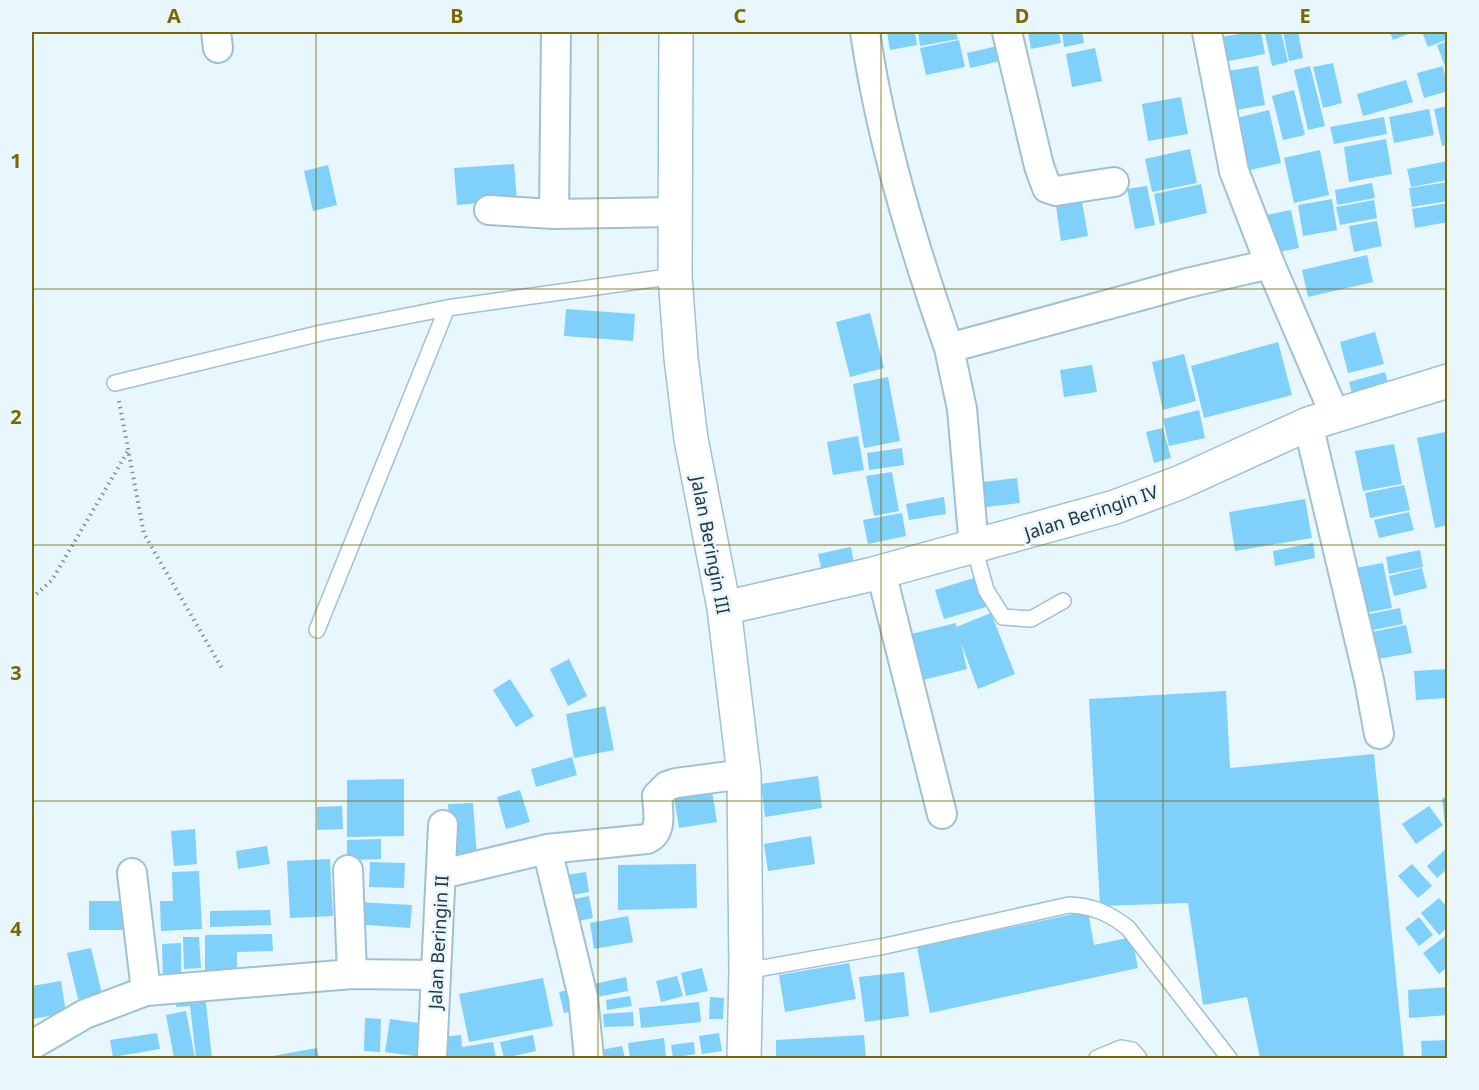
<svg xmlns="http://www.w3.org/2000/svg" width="1479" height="1090" font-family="'Noto Sans',sans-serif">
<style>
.building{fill:#7fd0fa}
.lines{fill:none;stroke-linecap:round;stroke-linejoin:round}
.lane-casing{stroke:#9fc1d4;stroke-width:18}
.street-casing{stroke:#9fc1d4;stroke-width:32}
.secondary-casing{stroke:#9fc1d4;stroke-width:36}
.path{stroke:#839199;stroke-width:4;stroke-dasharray:1.5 4.5;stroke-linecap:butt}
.lane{stroke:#fff;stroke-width:15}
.street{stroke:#fff;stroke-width:28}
.secondary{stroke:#fff;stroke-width:33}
.grid{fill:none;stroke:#7b6800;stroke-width:1.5;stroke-opacity:0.55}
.labels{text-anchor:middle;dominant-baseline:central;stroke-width:5;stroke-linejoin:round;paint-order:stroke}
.street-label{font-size:18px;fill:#27353c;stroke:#e8f6fe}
.neatline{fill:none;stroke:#7b6800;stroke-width:2}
.grid-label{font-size:20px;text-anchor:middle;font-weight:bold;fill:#7b6800}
</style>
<rect width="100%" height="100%" fill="#e8f6fe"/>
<path class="building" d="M887 32H915L917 45 890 50Z
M918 32H956L958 39 920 46Z
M1028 32H1059L1061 43 1031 49Z
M1062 32H1082L1084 43 1064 47Z
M1253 32H1261L1265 54 1218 63 1213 38Z
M1281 32 1288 62 1272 66 1265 34Z
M1283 32H1298L1303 58 1289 61Z
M1390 32H1413L1393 40Z
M1422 32H1445L1448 39 1428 47Z
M959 40 965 67 926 75 920 48Z
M1448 41V72H1447L1437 45Z
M1002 45 1005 60 970 68 967 53Z
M1095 48 1102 81 1072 87 1066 54Z
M1333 63 1342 103 1323 108 1313 67Z
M1258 66 1265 105 1224 112 1217 73Z
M1310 66 1325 126 1308 130 1294 70Z
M1443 66 1448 91 1424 98 1417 73Z
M1406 80 1413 102 1363 116 1357 94Z
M1294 90 1305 135 1283 140 1272 96Z
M1181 97 1188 134 1148 141 1142 104Z
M1448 106V145L1442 146 1434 109Z
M1429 109 1434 135 1394 143 1389 117Z
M1269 110 1281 163 1237 173 1225 121Z
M1384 117 1387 134 1334 144 1330 127Z
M1386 139 1392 174 1349 182 1344 147Z
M1190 149 1197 183 1152 192 1145 159Z
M1320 150 1329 195 1294 203 1284 158Z
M1448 161V180L1411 187 1407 169Z
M514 164 517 200 457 205 454 168Z
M328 165 337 205 313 211 304 171Z
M1448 182V201L1412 207 1409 188Z
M1372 183 1375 198 1337 205 1335 190Z
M1201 184 1207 213 1160 224 1154 194Z
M1147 186 1155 225 1135 229 1127 189Z
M1332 199 1337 230 1303 236 1298 205Z
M1374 200 1377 218 1340 225 1336 207Z
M1082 202 1088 236 1061 241 1056 206Z
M1448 203V222L1415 228 1412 209Z
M1291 210 1299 248 1274 253 1266 215Z
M1377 221 1382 246 1354 252 1349 226Z
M1367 255 1373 282 1308 297 1302 270Z
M566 309 635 314 633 341 564 336Z
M870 313 884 368 850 377 836 322Z
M1375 332 1384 364 1348 373 1340 342Z
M1278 342 1292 395 1204 418 1191 366Z
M1184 354 1196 401 1163 410 1152 362Z
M1092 365 1097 392 1064 397 1060 370Z
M1385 372 1389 387 1353 397 1349 382Z
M888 377 900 441 864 448 853 384Z
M1199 410 1205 438 1169 446 1163 419Z
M1163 428 1171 458 1154 463 1146 432Z
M1445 432 1448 446V525L1435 528 1417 438Z
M858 436 864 470 833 475 827 442Z
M1394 444 1402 484 1363 491 1355 451Z
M902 448 904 465 869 470 867 453Z
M892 472 899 511 874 516 866 476Z
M1017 478 1020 503 986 507 983 482Z
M1404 485 1410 510 1370 518 1365 493Z
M944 497 946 514 909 520 906 504Z
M1305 499 1312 538 1235 551 1229 512Z
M1409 512 1414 530 1379 538 1374 520Z
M902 513 906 536 868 544 863 520Z
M1313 543 1315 558 1275 566 1273 551Z
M851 547 854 564 822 571 818 554Z
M1420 550 1423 567 1389 574 1386 557Z
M1383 563 1392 608 1364 613 1355 568Z
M1422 568 1427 588 1394 596 1389 576Z
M977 577 986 607 944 619 935 590Z
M1400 608 1403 624 1368 631 1365 615Z
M991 613 1015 674 978 689 961 643 967 669 919 681 907 635 956 623V627Z
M1406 625 1412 653 1372 660 1367 633Z
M569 659 587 696 568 706 550 669Z
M1448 669V698L1416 700 1414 671Z
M510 679 534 716 516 727 493 690Z
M1226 691 1230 768 1374 754 1404 1058H1260L1247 997 1203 1005 1188 903 1100 906 1089 699Z
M605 706 614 750 574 758 566 714Z
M572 757 577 775 536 787 531 769Z
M818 776 822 808 765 817 761 784Z
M404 779V836L347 837V780Z
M711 785 717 822 679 828 673 792Z
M520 790 530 822 506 829 497 797Z
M1448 797V824H1445L1442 798Z
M473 803 477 857 452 858 448 804Z
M342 806 343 829 317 830V807Z
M1429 806 1443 825 1416 844 1402 824Z
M195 829 197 864 174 866 171 831Z
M811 836 815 864 768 871 764 844Z
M381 839V859L347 860V840Z
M267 846 270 864 238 869 236 851Z
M1448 847V868L1437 878 1427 866Z
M330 859 333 916 290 918 287 861Z
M370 862 405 863 404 888 369 887Z
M696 864 697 908 618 910V865Z
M1412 864 1432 886 1418 898 1398 876Z
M199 871 202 929 161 931 160 901H173L172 872Z
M586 872 589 892 562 897 559 876Z
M589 896 593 918 569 923 564 901Z
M1439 898 1448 908V927L1439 935 1421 913Z
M89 901H129L128 930H89Z
M356 902 412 905 410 928 354 924Z
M270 910 271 925 210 927V911Z
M1088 911 1094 945 1132 937 1138 968 930 1013 917 947Z
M628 916 633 942 594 949 590 923Z
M1419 917 1433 935 1419 946 1405 928Z
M272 934 273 951 237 952V975L205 976V935Z
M1448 934V967L1439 974 1423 953Z
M183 937H199L201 968 184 969Z
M181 943V981L163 982 162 944Z
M91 948 102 994 78 999 67 953Z
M849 963 856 999 785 1012 779 975Z
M702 968 708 991 686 996 681 973Z
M904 972 909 1016 865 1022 859 977Z
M677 976 683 996 661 1002 656 981Z
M626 977 628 991 597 997 594 984Z
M543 978 553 1026 469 1042 459 994Z
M61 981 66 1013 32 1019V986Z
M1448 987V1015L1409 1018 1408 990Z
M577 988 582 1009 564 1013 559 992Z
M175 994 205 995 212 1058H196L190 1006 176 1007Z
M630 996 632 1006 607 1010 606 1000Z
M710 997 724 998 723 1019H709Z
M699 1002 701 1022 641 1028 639 1008Z
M186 1011 195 1058H174L166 1015Z
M633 1012 634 1026 604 1027 603 1014Z
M365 1018 381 1019 380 1052 364 1051Z
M390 1019 433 1025 428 1058 385 1052Z
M157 1033 160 1049 113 1057 110 1040Z
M719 1033 722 1051 702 1054 699 1036Z
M461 1035 462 1047 493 1042 496 1058H441L440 1037Z
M533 1035 536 1051 504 1058 500 1042Z
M864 1035 866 1058H776V1040Z
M664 1038 666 1058H630L628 1043Z
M1448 1040V1058H1422L1421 1041Z
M694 1042 695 1054 673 1058 671 1045Z
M622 1046 625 1058H596L595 1051Z
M317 1048 319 1058H267V1057Z"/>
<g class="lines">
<g class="lane-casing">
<path id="lane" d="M115 383 321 333 447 308 675 276
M974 547 986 590 1003 617 1031 619 1063 601
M317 630 447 308
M746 971 885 946 1069 905C1093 906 1109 913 1128 928L1229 1058
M1097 1058 1121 1048 1132 1050 1139 1058"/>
</g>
<g class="street-casing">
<path id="street" d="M216 32 218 48
M556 32 554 214 674 212
M865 32C881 140 913 245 949 348L1187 283 1270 264
M1007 32 1039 166 1047 188 1056 191 1114 182
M1207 32 1234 171 1270 264 1335 415
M489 210 554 214
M949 348 962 409 974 547
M1308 424 1369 680 1379 734
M881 572 942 814
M547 849 583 997 589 1058
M348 870 352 974
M132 873 146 991
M442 874 547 849 647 839C663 832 658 812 657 796L667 786 676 783 744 774
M32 1045 85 1014 146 991 352 974 434 975
M432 1058 443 825"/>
</g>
<g class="secondary-casing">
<path id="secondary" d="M676 32 675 276 681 358 691 439 724 608 744 774 746 971 744 1058
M724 608 873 574 1115 507 1181 482 1308 424 1448 381"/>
</g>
<path class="path" d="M119 401 144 534 223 670
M32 598 52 580 128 451"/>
<use href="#lane" class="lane"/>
<use href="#street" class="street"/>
<use href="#secondary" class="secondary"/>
</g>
<path class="grid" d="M316 32V1058M598 32V1058M881 32V1058M1163 32V1058M32 289H1448M32 545H1448M32 801H1448"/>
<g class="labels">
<g class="street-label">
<text transform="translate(1091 512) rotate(-18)">Jalan Beringin IV</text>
<text transform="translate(711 545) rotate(79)">Jalan Beringin III</text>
<text transform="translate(438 942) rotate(-87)">Jalan Beringin II</text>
</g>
</g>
<rect width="1479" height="1090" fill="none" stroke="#e8f6fe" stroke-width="66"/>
<rect x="33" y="33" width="1413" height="1024" class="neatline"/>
<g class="grid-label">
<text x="174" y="23">A</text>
<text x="457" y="23">B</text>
<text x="740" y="23">C</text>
<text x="1022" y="23">D</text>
<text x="1305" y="23">E</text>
<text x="16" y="168">1</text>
<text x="16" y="424">2</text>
<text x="16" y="680">3</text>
<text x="16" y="936">4</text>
</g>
</svg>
